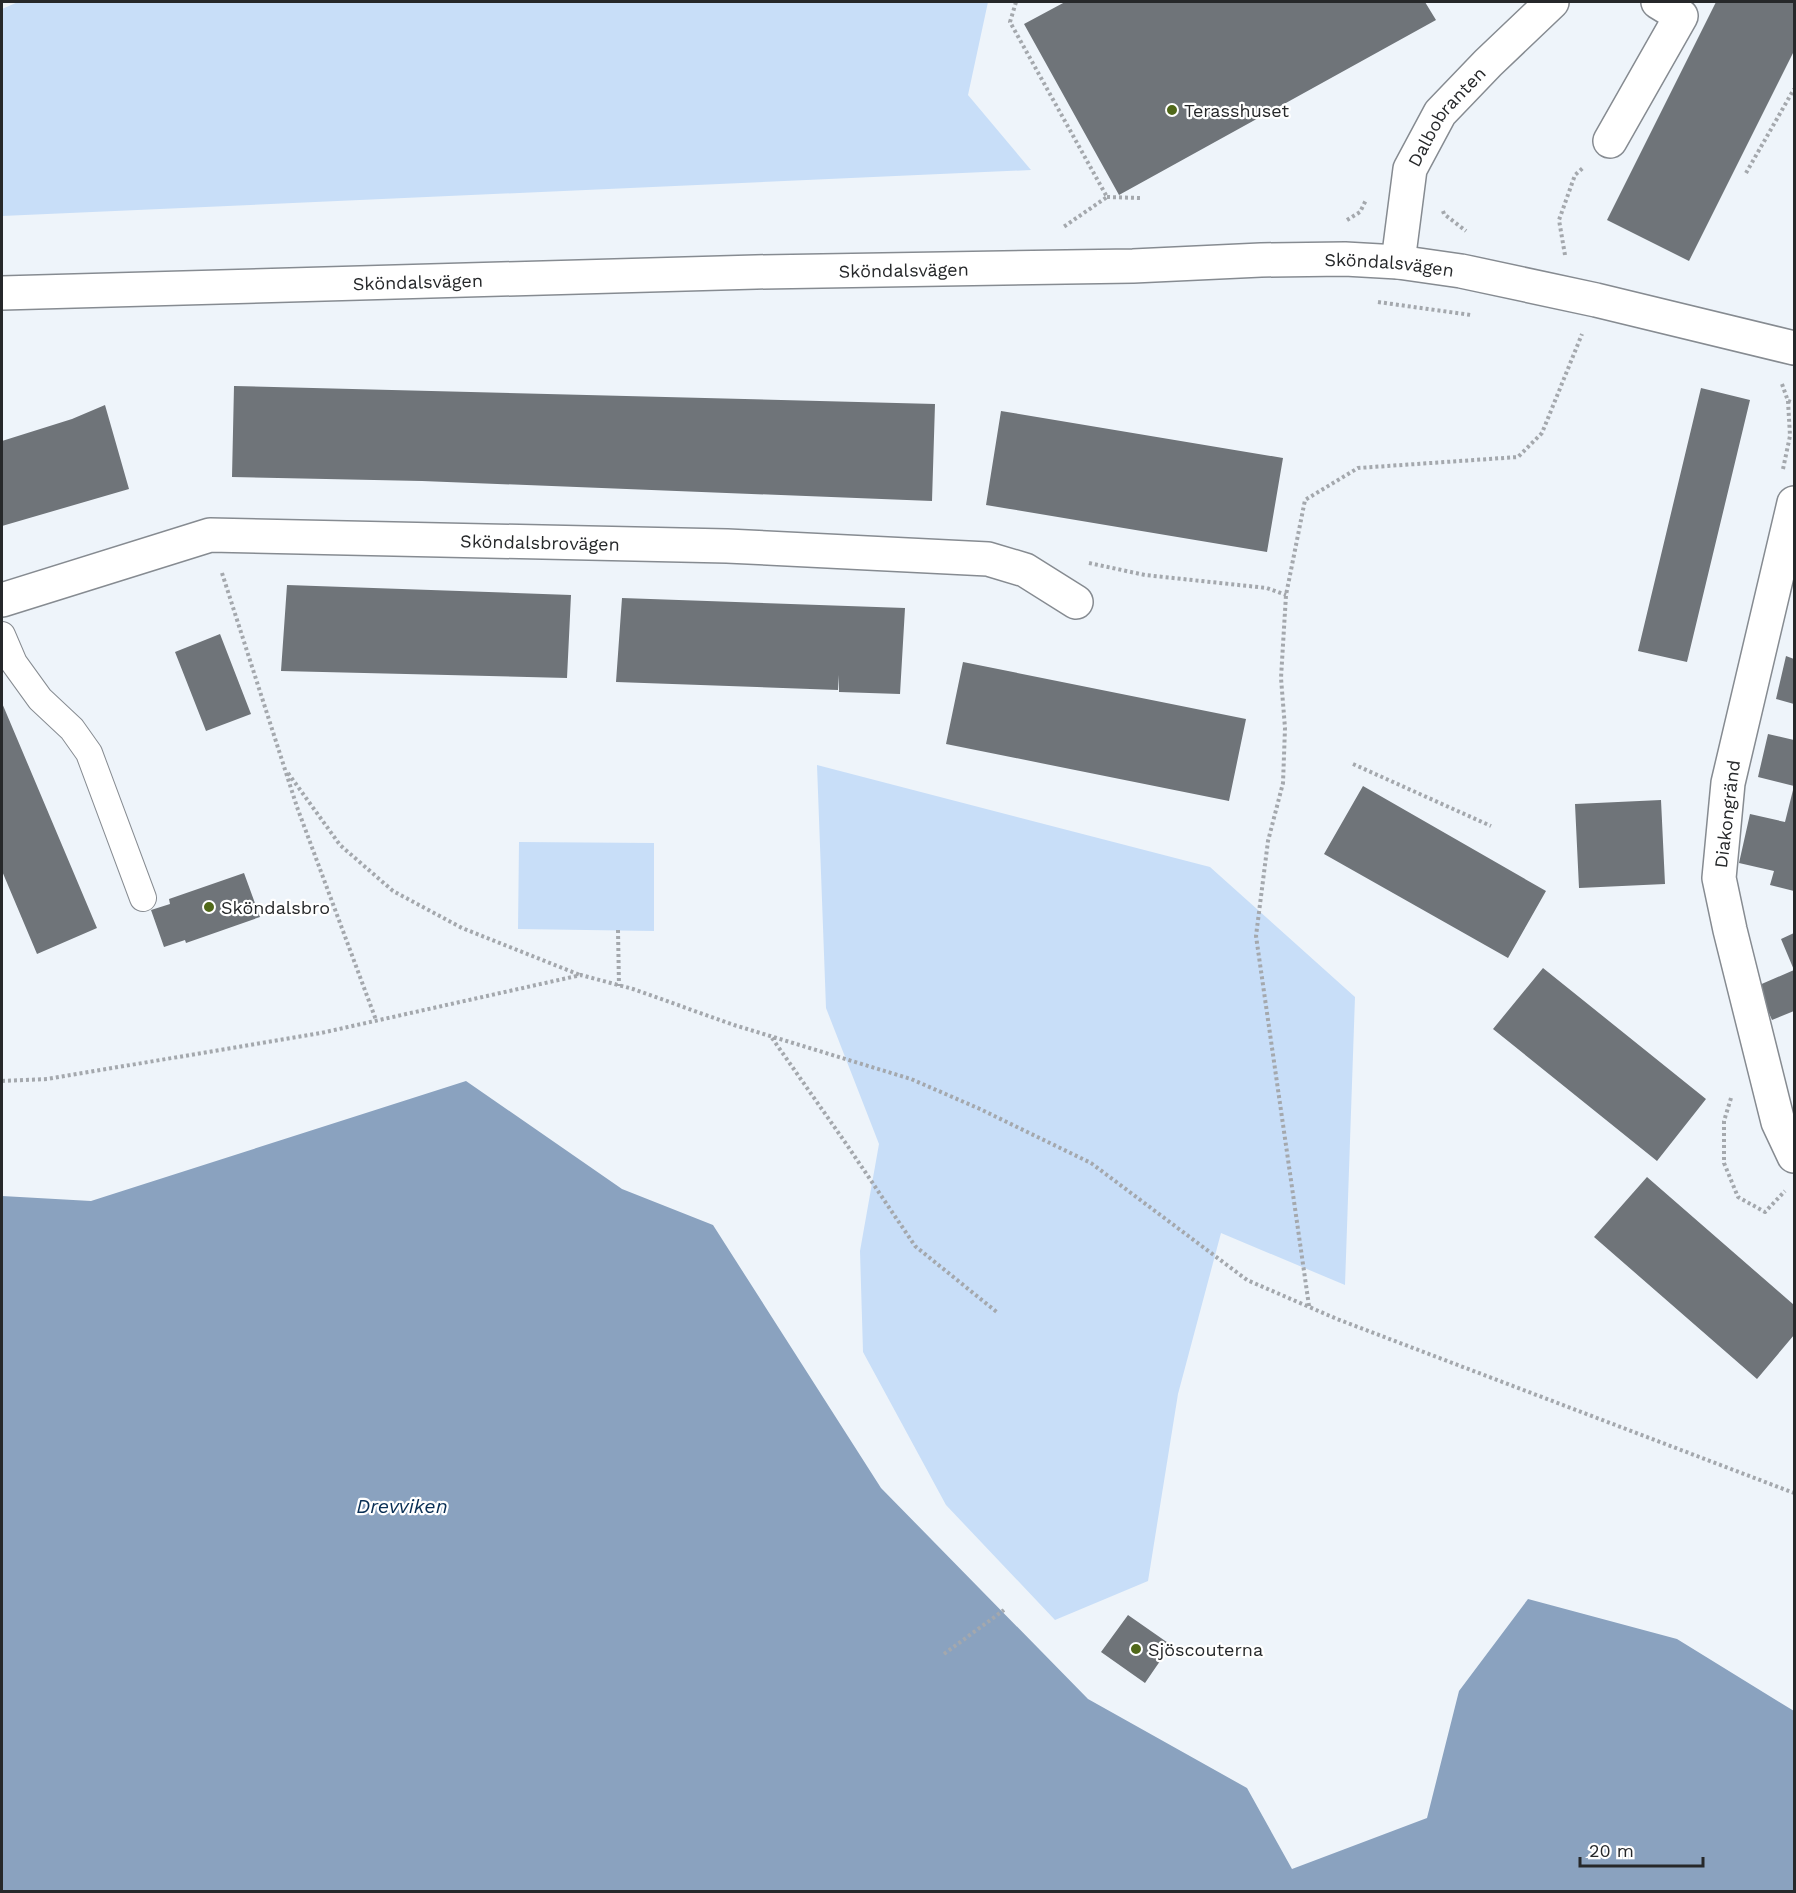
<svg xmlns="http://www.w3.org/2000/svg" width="1796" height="1893" font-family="'Work Sans',sans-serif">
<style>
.green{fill:#c8def8}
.water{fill:#8aa2bf}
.building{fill:#6f7479}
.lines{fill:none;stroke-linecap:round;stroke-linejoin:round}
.lane-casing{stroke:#868b91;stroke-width:28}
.street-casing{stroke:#868b91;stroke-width:36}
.path{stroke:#a4a8ad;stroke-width:4;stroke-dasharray:3 3;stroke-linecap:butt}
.lane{stroke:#fff;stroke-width:26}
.street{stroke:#fff;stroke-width:33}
.poi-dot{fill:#506819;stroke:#fff;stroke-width:2}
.labels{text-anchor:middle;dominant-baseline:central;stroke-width:4.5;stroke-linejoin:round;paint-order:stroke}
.poi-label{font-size:18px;fill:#26282a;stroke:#fff;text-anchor:start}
.street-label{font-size:18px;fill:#26282a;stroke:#fff}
.water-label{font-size:20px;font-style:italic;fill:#092f55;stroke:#fff}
</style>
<rect width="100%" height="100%" fill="#eef4fa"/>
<path class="green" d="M18 2H988L968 95 1031 170 2 216V9Z
M817 765 1210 867 1355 997 1345 1285 1221 1233 1178 1394 1148 1581 1055 1620 946 1505 863 1352 860 1251 879 1144 826 1008Z
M519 842 654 843V931L518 929Z"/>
<path class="water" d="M466 1081 622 1189 713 1225 881 1488 1088 1699 1247 1788 1292 1869 1427 1818 1459 1691 1528 1599 1677 1639 1794 1711V1891H2V1196L91 1201Z"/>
<path class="building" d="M1065 2H1425L1436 20 1119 195 1024 24Z
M1716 2H1794V51L1689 261 1607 220Z
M234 386 935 404 932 501 422 481 232 477Z
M1701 388 1750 400 1687 662 1638 651Z
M105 405 129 489 2 526V441L72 419Z
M1001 411 1283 458 1267 552 986 505Z
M287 585 571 595 567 678 281 671Z
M622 598 905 608 900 694 839 692V675L838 690 616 682Z
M220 634 251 714 206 731 175 652Z
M1786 656 1794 659V704L1776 699Z
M963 662 1246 719 1229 801 946 744Z
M2 703 97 928 37 954 2 871Z
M1768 734 1794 740V786L1758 777Z
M1363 786 1546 891 1508 958 1324 854Z
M1794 786V891L1770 885 1774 871 1739 863 1750 814 1785 822Z
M1661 800 1665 884 1579 888 1575 804Z
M244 873 260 917 186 943 185 940 164 947 151 910 170 904 169 899Z
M1794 933V970L1781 939Z
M1543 968 1706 1099 1657 1161 1493 1029Z
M1794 970V1011L1772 1020 1757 986Z
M1647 1177 1794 1305V1335L1757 1379 1594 1237Z
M1128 1615 1171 1645 1145 1683 1101 1652Z"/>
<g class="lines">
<g class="lane-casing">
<path id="lane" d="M2 635 14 663 40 699 72 729 89 753 143 898"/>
</g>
<g class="street-casing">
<g id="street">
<path d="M1610 141 1681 16 1658 2"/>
<path id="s1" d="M1398 262 1410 169 1440 113 1488 63 1552 2"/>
<path id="s2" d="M2 293 756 272 1133 266 1261 260 1345 259 1398 262 1461 271 1596 300 1794 348"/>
<path d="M1794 503 1728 783 1719 878 1730 930 1778 1122 1794 1156"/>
<path id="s3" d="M2 600 210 535 727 546 988 559 1025 570 1076 602"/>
</g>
</g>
<path class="path" d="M1016 2 1010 22 1107 197 1062 228
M1746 173 1794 89
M1107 197 1140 198
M1443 211 1444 214 1466 231
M1347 220 1360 212 1366 200
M1565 255 1559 220 1575 175 1584 167
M1378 302 1471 315
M1782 384 1788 401 1794 403
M1783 469 1790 436 1788 401
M1089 563 1145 575 1267 588 1286 595
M222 573 297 807 376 1020
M1353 764 1491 826
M288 773 340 845 393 891 462 928 580 975
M618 930 619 986
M772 1038 847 1145 915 1246 998 1313
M2 1081 47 1079 321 1033 581 975 633 989 734 1025 911 1079 980 1109 1091 1163 1247 1280 1337 1319 1794 1493
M1731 1098 1724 1121V1163L1738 1197 1765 1212 1785 1191
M1309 1306 1256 936 1268 841 1283 783 1285 728 1281 678 1286 595 1305 500 1358 468 1518 457 1542 433 1582 334
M944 1654 1004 1610"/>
<use href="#lane" class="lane"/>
<use href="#street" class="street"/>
</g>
<g class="poi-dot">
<circle cx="1172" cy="110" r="6"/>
<circle cx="209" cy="907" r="6"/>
<circle cx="1136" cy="1649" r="6"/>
</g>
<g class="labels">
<g class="poi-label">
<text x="1184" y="110">Terasshuset</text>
<text x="221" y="907">Sköndalsbro</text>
<text x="1148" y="1649">Sjöscouterna</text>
</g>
<g class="street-label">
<text stroke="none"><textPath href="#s1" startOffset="158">Dalbobranten</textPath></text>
<text stroke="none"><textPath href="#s2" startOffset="1388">Sköndalsvägen</textPath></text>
<text stroke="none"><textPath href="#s2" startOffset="902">Sköndalsvägen</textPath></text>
<text stroke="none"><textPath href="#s2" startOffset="416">Sköndalsvägen</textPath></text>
<text stroke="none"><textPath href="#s3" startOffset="548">Sköndalsbrovägen</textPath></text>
<text transform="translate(1727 814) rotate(-83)">Diakongränd</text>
</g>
<g class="water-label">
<text x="402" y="1506">Drevviken</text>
</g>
</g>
<rect width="1796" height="1893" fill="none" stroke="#26282a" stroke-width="6"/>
<path d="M1580 1857v9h123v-9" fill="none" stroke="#26282a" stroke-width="3"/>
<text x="1589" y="1857" font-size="18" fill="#26282a" stroke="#ffffff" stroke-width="4.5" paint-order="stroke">20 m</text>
</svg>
